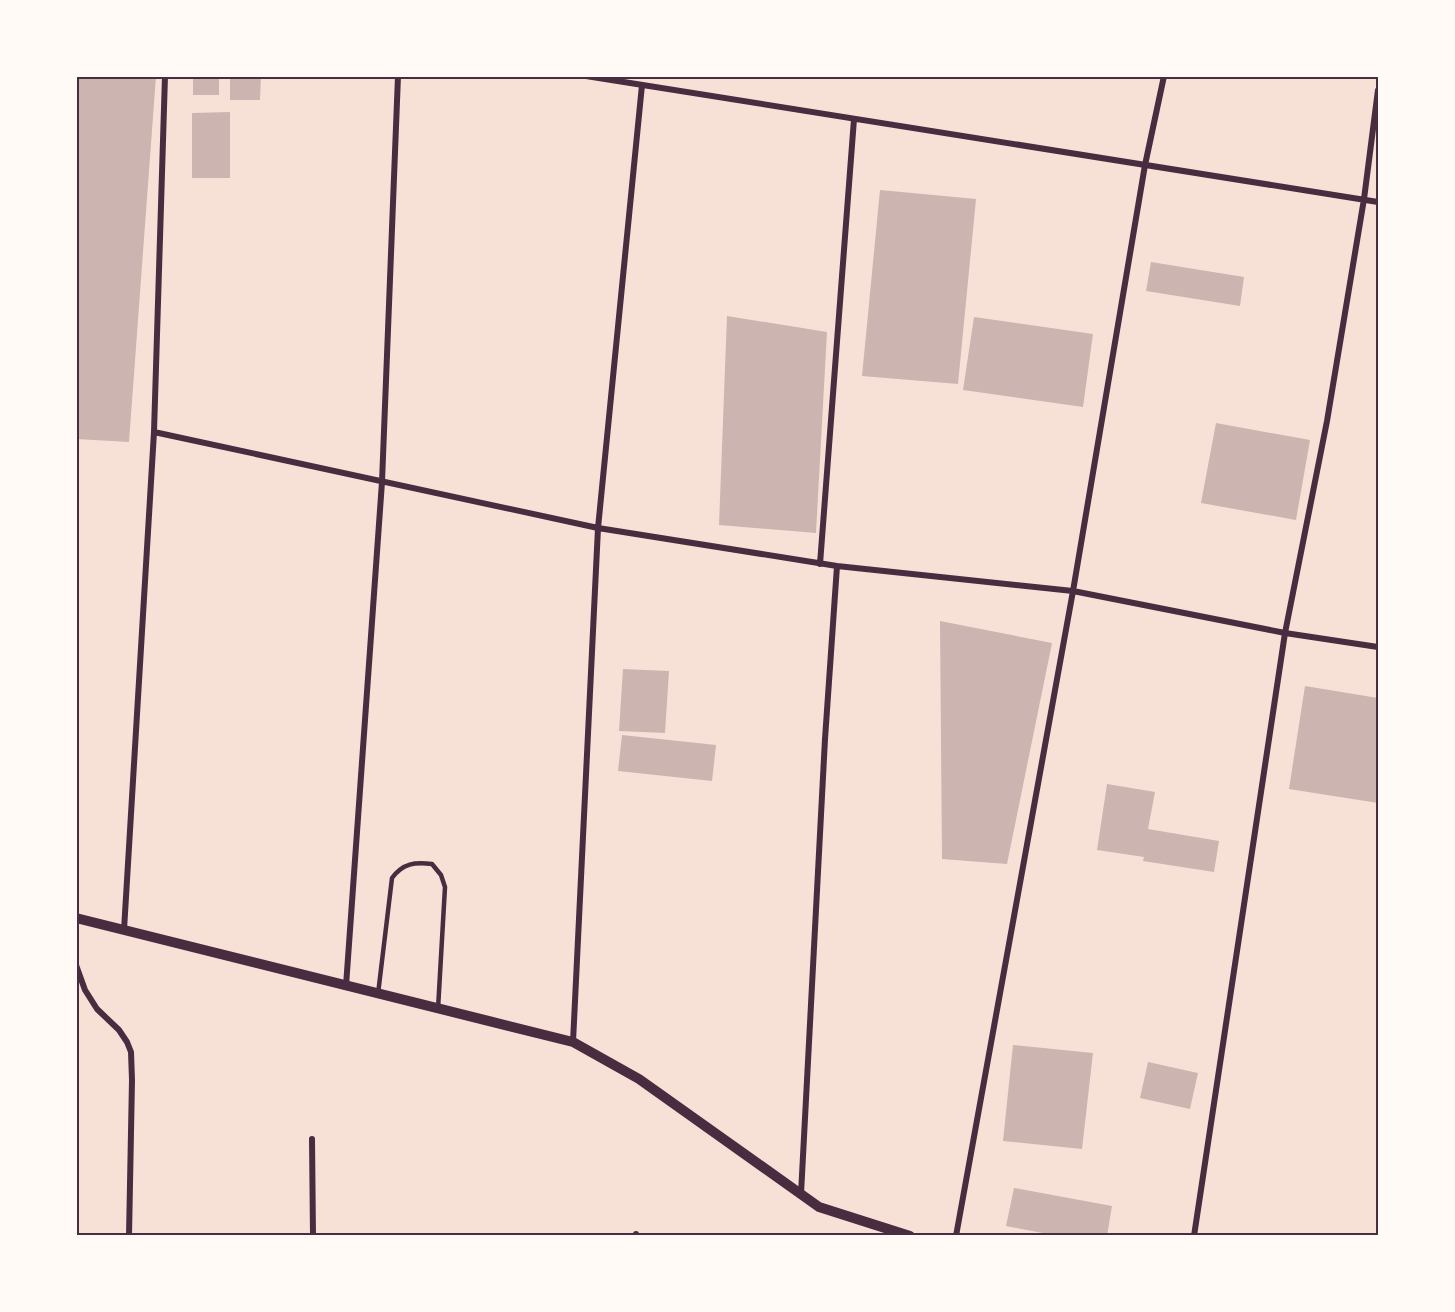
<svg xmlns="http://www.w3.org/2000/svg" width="1455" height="1312" font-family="'Roboto Condensed',sans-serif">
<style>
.building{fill:#ccb4b1}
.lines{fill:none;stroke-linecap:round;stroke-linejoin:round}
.service{stroke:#4a2c40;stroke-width:4.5}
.minor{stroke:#4a2c40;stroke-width:6}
.tertiary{stroke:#4a2c40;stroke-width:10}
.neatline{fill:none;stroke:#4a2c40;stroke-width:2}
</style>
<rect width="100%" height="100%" fill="#f7e1d7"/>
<path class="building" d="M76 76H156L129 442 76 439Z
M193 76H219V95H193Z
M230 76H261L260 100H230Z
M230 112V178H192V113Z
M880 190 976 199 958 384 862 376Z
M1151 262 1244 277 1240 306 1146 291Z
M727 316 827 332 816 533 719 525Z
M974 317 1093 334 1083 407 963 390Z
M1216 423 1310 440 1296 520 1201 503Z
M940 621 1052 643 1007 864 942 859Z
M623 669 669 671 665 733 619 731Z
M1305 686 1378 698V803L1289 789Z
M622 735 716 745 712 781 618 771Z
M1107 784 1155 792 1148 829 1219 841 1214 872 1143 861 1144 857 1097 850Z
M1013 1045 1093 1053 1082 1149 1003 1141Z
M1148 1062 1198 1073 1190 1109 1140 1098Z
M1014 1188 1112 1206 1107 1236H1059L1006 1226Z"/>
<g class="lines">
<path class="service" d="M378 994 392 878C403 863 415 862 432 864L441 875 445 887 438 1009"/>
<path class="minor" d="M586 76 1378 202
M154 432 598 528 837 566 825 739 801 1194
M820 564 854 119
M837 566 1073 591 1285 633 1378 647
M124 930 154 432 165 76
M76 965 85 990 97 1009 119 1030 127 1042 131 1052 132 1080 129 1236
M346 986 382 482 398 76
M573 1042 598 528 642 85
M312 1139 313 1236
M636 1234V1236
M956 1236 1073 591 1145 165 1164 76
M1194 1236 1285 633 1327 421 1364 199 1378 90"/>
<path class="tertiary" d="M76 918 573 1042 639 1079 819 1207 910 1236"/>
</g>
<rect width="1455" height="1312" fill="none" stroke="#fffaf5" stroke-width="156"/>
<rect x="78" y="78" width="1299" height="1156" class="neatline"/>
</svg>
